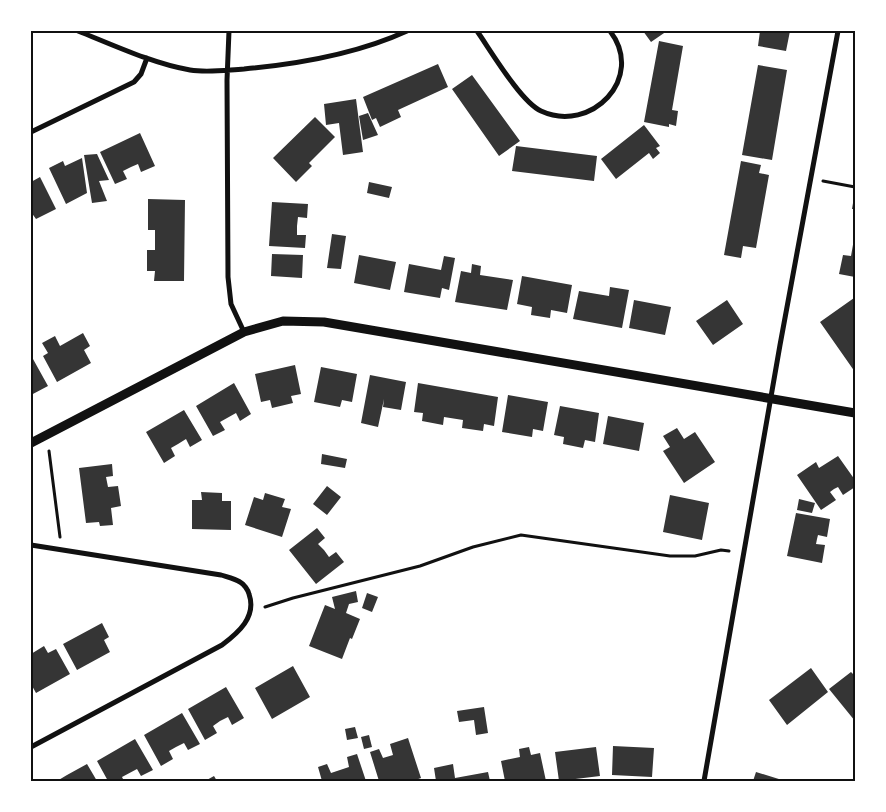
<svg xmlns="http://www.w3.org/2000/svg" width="886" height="812" font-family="'Alegreya Sans',sans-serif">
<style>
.building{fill:#353535}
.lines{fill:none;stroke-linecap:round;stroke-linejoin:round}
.path{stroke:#111;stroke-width:3}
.minor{stroke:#111;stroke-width:5}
.tertiary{stroke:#111;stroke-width:9}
.neatline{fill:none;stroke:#111;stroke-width:2}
</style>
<rect width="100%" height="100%" fill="#fff"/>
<path class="building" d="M643 31H667L651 42Z
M760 31H790L786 51 758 46Z
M659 41 683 46 672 110 678 111 676 126 669 124V127L644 122Z
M438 64 448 87 398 110 401 117 380 127 376 118 372 120 363 97Z
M758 65 787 70 772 160 742 155Z
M472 75 520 141 499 156 452 89Z
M356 99 363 152 343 155 339 123 326 125 324 104Z
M368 113 378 135 363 140 359 116Z
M315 117 335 137 309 163 312 166 296 182 273 158Z
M644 125 660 146 656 148 660 153 653 159 649 153 616 179 601 159Z
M140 133 155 166 141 172 138 164 131 167 123 171 127 179 115 184 100 152Z
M516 146 597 156 594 181 512 171Z
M97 154 109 180 99 181 107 201 92 203 84 155Z
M82 158 87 193 66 204 49 168 63 161 65 166Z
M741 161 761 165 759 173 769 175 756 248 743 246 741 258 724 255Z
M40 177 56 209 36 219 31 212V182Z
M369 182 392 187 389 198 367 193Z
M854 197H855V209H852Z
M148 199 185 200 184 281H154L155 271H147V250H155V230H148Z
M272 202 308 204 307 218 298 217 297 226V235H306L305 248 269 246Z
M332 234 346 236 341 269 327 268Z
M854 239H855V277L839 274 843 255 851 256Z
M272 254 303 255 302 278 271 276Z
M359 255 396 262 390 290 354 283Z
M444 256 455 258 449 290 442 288 440 298 404 292 409 264 441 270Z
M472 264 481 266 480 275 513 280 507 310 455 302 461 271 471 273Z
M522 276 572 285 567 313 551 310 550 318 531 315 532 307 517 304Z
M610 287 629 290 622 328 573 319 579 291 609 296Z
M854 298 855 299V372L820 322Z
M634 300 671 307 665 335 629 328Z
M727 300 743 324 713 345 696 321Z
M83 333 90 346 84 350 91 363 57 382 43 356 48 353 42 343 55 336 60 346Z
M33 359 48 386 31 395V360Z
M295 365 301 394 291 396 293 403 272 408 270 400 261 402 255 374Z
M321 367 357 374 352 402 342 400 340 407 314 402Z
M370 375 406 382 401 410 383 407 384 399 378 427 361 423Z
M234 383 251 414 240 421 236 413 220 422 225 430 213 436 196 406Z
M418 383 498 397 494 426 484 424 483 431 462 428 463 420 444 417 443 425 422 421 423 413 414 412Z
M508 395 548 402 543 431 533 429 532 437 502 432Z
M560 406 599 413 595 442 585 440 583 448 563 444 564 437 554 435Z
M184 410 202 440 190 447 186 439 178 444 171 448 175 456 164 463 146 432Z
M608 416 644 423 639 451 603 444Z
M677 428 684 439 695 432 715 462 684 483 663 451 670 447 663 436Z
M322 454 347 459 345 468 321 464Z
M838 456 855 480V487L843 495 838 487 834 489 830 492 836 500 821 510 797 475 816 462 819 468Z
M112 464 113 476 106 477 108 487 118 486 121 506 111 508 113 525 100 526 99 522 86 523 79 468Z
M327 486 341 497 327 515 313 504Z
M201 492 222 493V501H231V530L192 529V500H202Z
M265 493 285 499 282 507 291 509 282 537 245 525 254 497 263 500Z
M670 495 709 503 702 540 663 532Z
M799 499 815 503 812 513 797 510Z
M796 513 830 519 827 537 818 535 817 539 816 544 825 545 822 563 787 556Z
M317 528 325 538 318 544 324 550 329 557 336 552 344 562 316 584 289 550Z
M356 591 358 602 349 604 346 613 360 619 352 639 350 638 342 659 309 646 325 605 335 609 332 597Z
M367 593 378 597 372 612 362 608Z
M102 623 109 637 104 640 110 652 77 670 63 644Z
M44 646 48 653 56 649 70 674 36 693 31 684V654Z
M293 666 310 697 272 719 255 688Z
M811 668 828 692 787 725 769 700Z
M851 672 855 676V721L829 689Z
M226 687 244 718 232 725 228 717 220 721 213 726 217 733 205 740 188 709Z
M484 707 488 733 476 735 474 720 459 722 457 711Z
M182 713 200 744 188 750 184 743 176 747 169 751 173 759 161 766 144 735Z
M355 727 358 738 347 740 345 729Z
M369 735 372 747 364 749 361 737Z
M408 738 421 778 413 781H379L370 752 379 749 383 758 393 755 390 744Z
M135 739 153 770 141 776 137 769 122 777 124 781H108L97 761Z
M613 746 654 748 652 777 612 775Z
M529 747 531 755 540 753 546 781H505L501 761 520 757 519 749Z
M596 747 600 776 559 781 555 752Z
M357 754 366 781H322L318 767 327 764 331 773 349 767 347 757Z
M87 764 97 781H57L67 775Z
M453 764 455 778 488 772 490 781H436L434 768Z
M756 772 782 780V781H753Z
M214 776 217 781H205Z"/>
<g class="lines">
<path class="path" d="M823 181 855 187
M49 451 60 537
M265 607 293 598 420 566 473 547 521 535 670 556H695L721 550 729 551"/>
<path class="minor" d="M78 31C113 45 154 64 190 70 208 73 226 70 244 69 299 64 357 54 407 31
M229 31 227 80 228 277 231 304 244 332
M477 31C491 51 521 102 541 111 591 134 646 78 610 31
M31 132 134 82 141 74 147 58
M31 545 221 575C227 577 235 579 240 582 244 584 248 590 249 594 257 617 238 633 222 645L31 747
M704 781 780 345 838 31"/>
<path class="tertiary" d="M31 443 244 332 283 321 324 322 855 413"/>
</g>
<rect width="886" height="812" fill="none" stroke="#ffffff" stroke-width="65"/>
<rect x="32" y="32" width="822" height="748" class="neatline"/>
</svg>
